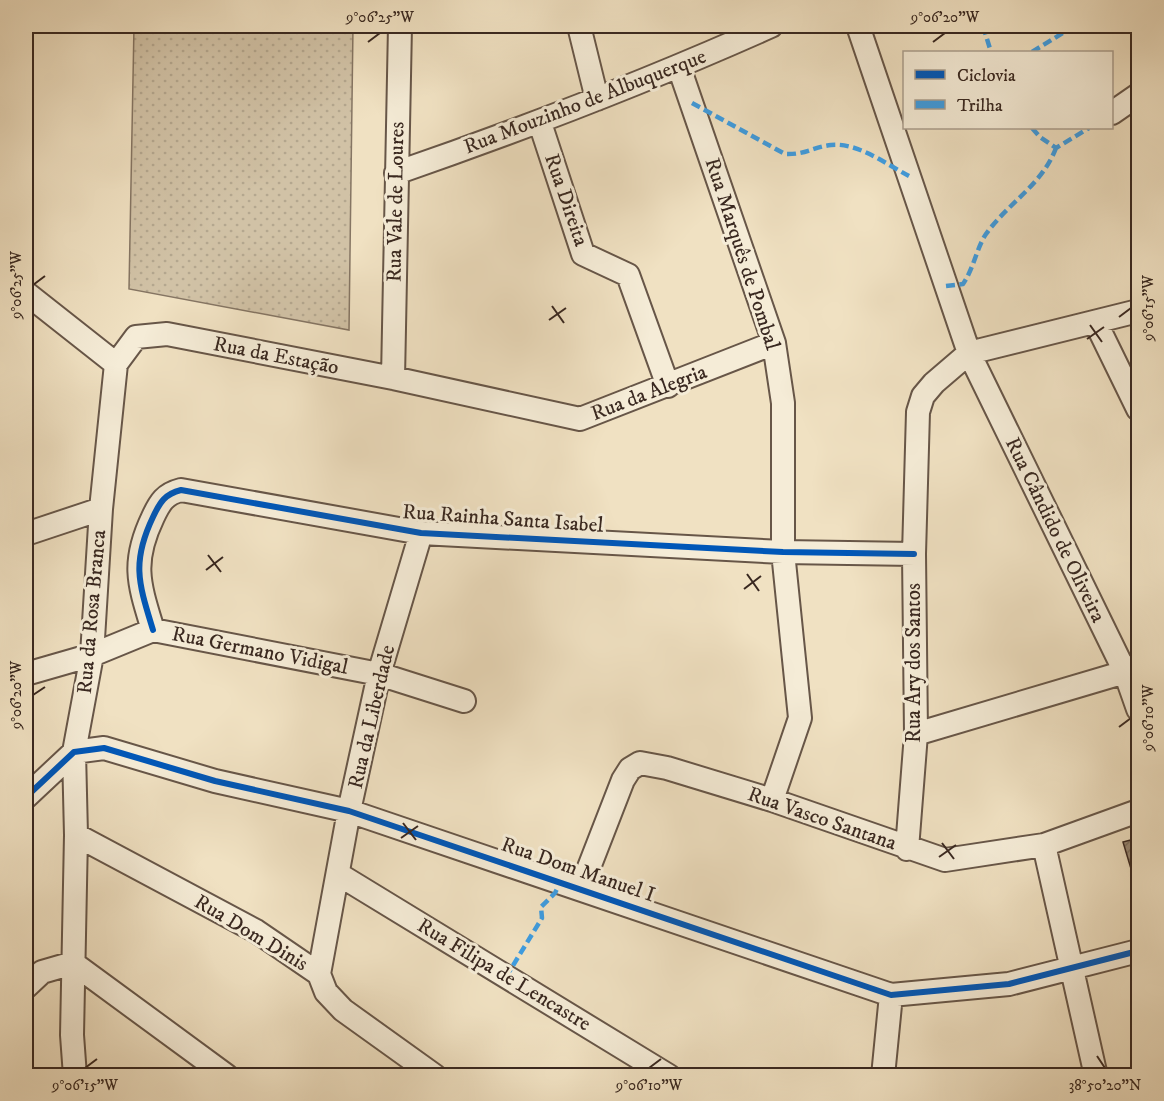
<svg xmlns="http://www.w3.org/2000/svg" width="1164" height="1101" font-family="'IM FELL DW Pica',serif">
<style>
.grass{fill:url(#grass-dots);stroke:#857563;stroke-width:1.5}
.building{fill:url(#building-hatch);stroke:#392820;stroke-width:1.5;filter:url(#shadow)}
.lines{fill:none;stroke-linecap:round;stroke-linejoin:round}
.minor-casing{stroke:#675648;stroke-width:26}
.minor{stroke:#f5ecd7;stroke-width:22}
.quiet{stroke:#3e9ce0;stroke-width:4.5;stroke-dasharray:9 4.5;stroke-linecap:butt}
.cycleway-casing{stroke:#f5ecd7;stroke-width:10}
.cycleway{stroke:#0057b8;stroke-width:6}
.ticks{fill:none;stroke:#392820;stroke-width:2}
.labels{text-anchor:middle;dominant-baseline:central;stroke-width:6;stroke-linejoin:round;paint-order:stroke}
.street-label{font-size:21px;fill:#392820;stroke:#f5ecd7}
.neatline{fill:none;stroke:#392820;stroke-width:2}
.ticks-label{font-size:15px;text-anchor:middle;fill:#392820}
</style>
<defs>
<pattern id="grass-dots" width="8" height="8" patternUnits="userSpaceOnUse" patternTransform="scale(1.5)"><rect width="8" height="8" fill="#d1c2a6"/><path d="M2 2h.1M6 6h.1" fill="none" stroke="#b4a78f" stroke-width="1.8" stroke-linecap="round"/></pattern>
<pattern id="building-hatch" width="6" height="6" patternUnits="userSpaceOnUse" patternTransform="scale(1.5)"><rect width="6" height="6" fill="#988874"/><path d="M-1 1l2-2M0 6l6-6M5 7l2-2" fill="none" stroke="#7d6f5f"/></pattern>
<filter id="shadow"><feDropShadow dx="5.5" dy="5.5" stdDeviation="3" flood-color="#0004"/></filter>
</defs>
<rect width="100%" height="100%" fill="#f0e1c2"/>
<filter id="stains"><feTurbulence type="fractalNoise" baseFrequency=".00333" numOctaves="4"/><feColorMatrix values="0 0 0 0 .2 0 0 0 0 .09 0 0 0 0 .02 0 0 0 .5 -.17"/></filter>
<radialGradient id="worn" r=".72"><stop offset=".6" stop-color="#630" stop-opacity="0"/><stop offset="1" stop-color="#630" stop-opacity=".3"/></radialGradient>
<path class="grass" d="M134 26H353L349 330 129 289Z"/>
<path class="building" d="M1138 838V881L1135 882 1123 842Z"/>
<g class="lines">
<g class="minor-casing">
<path id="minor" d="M579 26 597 99
M858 26 969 353 1125 672 1138 709
M679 67 774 343 783 403V552L800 718 772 800
M1112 113 1138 95
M540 123 583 254 628 275 668 386
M396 173C523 129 648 81 771 26
M26 293 116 364
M1096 323 1138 409
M116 364 136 337 167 334 393 378 580 419 774 343
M393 378 400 26
M26 534 101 509
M153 630C139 584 131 563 153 517 160 502 165 494 181 490L421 533 783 552 914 554
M26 674 92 655 153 630 379 674 464 701
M916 734 1125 672 1138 664
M26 797 74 752 104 748 215 781 349 811 891 995 1009 984 1138 951
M76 835 256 931 319 974 326 992 343 1010 435 1076
M1044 845 1096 1076
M907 849 916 734 914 554 918 412 923 396 934 383 969 353 1138 311
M338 874 669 1076
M581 888 623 780 630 769 640 763 667 768 772 800 945 860 1044 845 1138 811
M319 974 349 811 379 674 421 533
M26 987 42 972 73 963 227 1076
M75 1076 72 1035 76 835 74 752 92 655 101 509 116 364
M883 1076 891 995"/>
</g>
<use href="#minor" class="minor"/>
<path class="quiet" d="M983 26 991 52
M1032 52 1074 26
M692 103 785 154C805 155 813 147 831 145 857 142 886 164 909 176
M1032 128 1040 137 1056 148 1089 128
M946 286 963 284C974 268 977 247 986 234 1008 203 1042 185 1056 148
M506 977 542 918 541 907 555 893 561 881"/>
<g class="cycleway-casing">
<path id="cycleway" d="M153 630C139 584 131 563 153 517 160 502 165 494 181 490L421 533 783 552 914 554
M26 797 74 752 104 748 215 781 349 811 891 995 1009 984 1138 951"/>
</g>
<use href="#cycleway" class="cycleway"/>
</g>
<path class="ticks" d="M368 42 380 33M933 42 945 33M33 285 45 276M552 306 564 323M1119 317 1131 308M549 320 566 308M1090 325 1102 342M1087 339 1104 327M208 555 221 572M206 570 223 557M747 574 759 591M744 589 761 576M33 695 45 687M1119 727 1131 718M403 823 416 840M401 838 418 826M942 843 954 859M939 857 956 845M1097 1056 1105 1068M85 1068 97 1059M649 1068 661 1059"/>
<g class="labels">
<g class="street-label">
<text transform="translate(585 102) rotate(-21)">Rua Mouzinho de Albuquerque</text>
<text transform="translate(566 200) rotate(71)">Rua Direita</text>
<text transform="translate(396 202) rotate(-89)">Rua Vale de Loures</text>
<text transform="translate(742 254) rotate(72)">Rua Marquês de Pombal</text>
<text transform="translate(276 356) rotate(11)">Rua da Estação</text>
<text transform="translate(649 393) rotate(-21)">Rua da Alegria</text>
<text transform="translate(503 519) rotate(4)">Rua Rainha Santa Isabel</text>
<text transform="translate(1055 530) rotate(64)">Rua Cândido de Oliveira</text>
<text transform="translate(92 612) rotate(-85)">Rua da Rosa Branca</text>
<text transform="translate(260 651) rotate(11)">Rua Germano Vidigal</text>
<text transform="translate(914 663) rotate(-90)">Rua Ary dos Santos</text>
<text transform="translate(372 717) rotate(-77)">Rua da Liberdade</text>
<text transform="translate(822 819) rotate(19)">Rua Vasco Santana</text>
<text transform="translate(578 870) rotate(19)">Rua Dom Manuel I</text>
<text transform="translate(251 933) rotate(31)">Rua Dom Dinis</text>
<text transform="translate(504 975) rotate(31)">Rua Filipa de Lencastre</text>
</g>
</g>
<rect width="1164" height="1101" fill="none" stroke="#f0e1c2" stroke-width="66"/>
<rect x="903" y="51" width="210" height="78" fill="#f5ecd7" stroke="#aa9e8e" stroke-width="1.5"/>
<rect x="915" y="70" width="30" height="9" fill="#0057b8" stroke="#aa9e8e" stroke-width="1.5"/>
<text x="957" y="81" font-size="18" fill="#392820">Ciclovia</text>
<rect x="915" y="100" width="30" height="9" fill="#3e9ce0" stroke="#aa9e8e" stroke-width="1.5"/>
<text x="957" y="111" font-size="18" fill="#392820">Trilha</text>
<rect x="33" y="33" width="1098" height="1035" class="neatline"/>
<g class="ticks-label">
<text x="380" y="22">9°06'25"W</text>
<text x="945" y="22">9°06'20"W</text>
<text transform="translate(16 285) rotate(-90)" y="5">9°06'25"W</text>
<text transform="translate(1148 308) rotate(-90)" y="5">9°06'15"W</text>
<text transform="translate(16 695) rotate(-90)" y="5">9°06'20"W</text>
<text transform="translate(1148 718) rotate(-90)" y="5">9°06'10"W</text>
<text x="85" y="1090">9°06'15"W</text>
<text x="649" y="1090">9°06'10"W</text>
<text x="1105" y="1090">38°50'20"N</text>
</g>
<rect width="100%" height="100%" filter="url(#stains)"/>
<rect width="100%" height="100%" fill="url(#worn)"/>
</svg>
